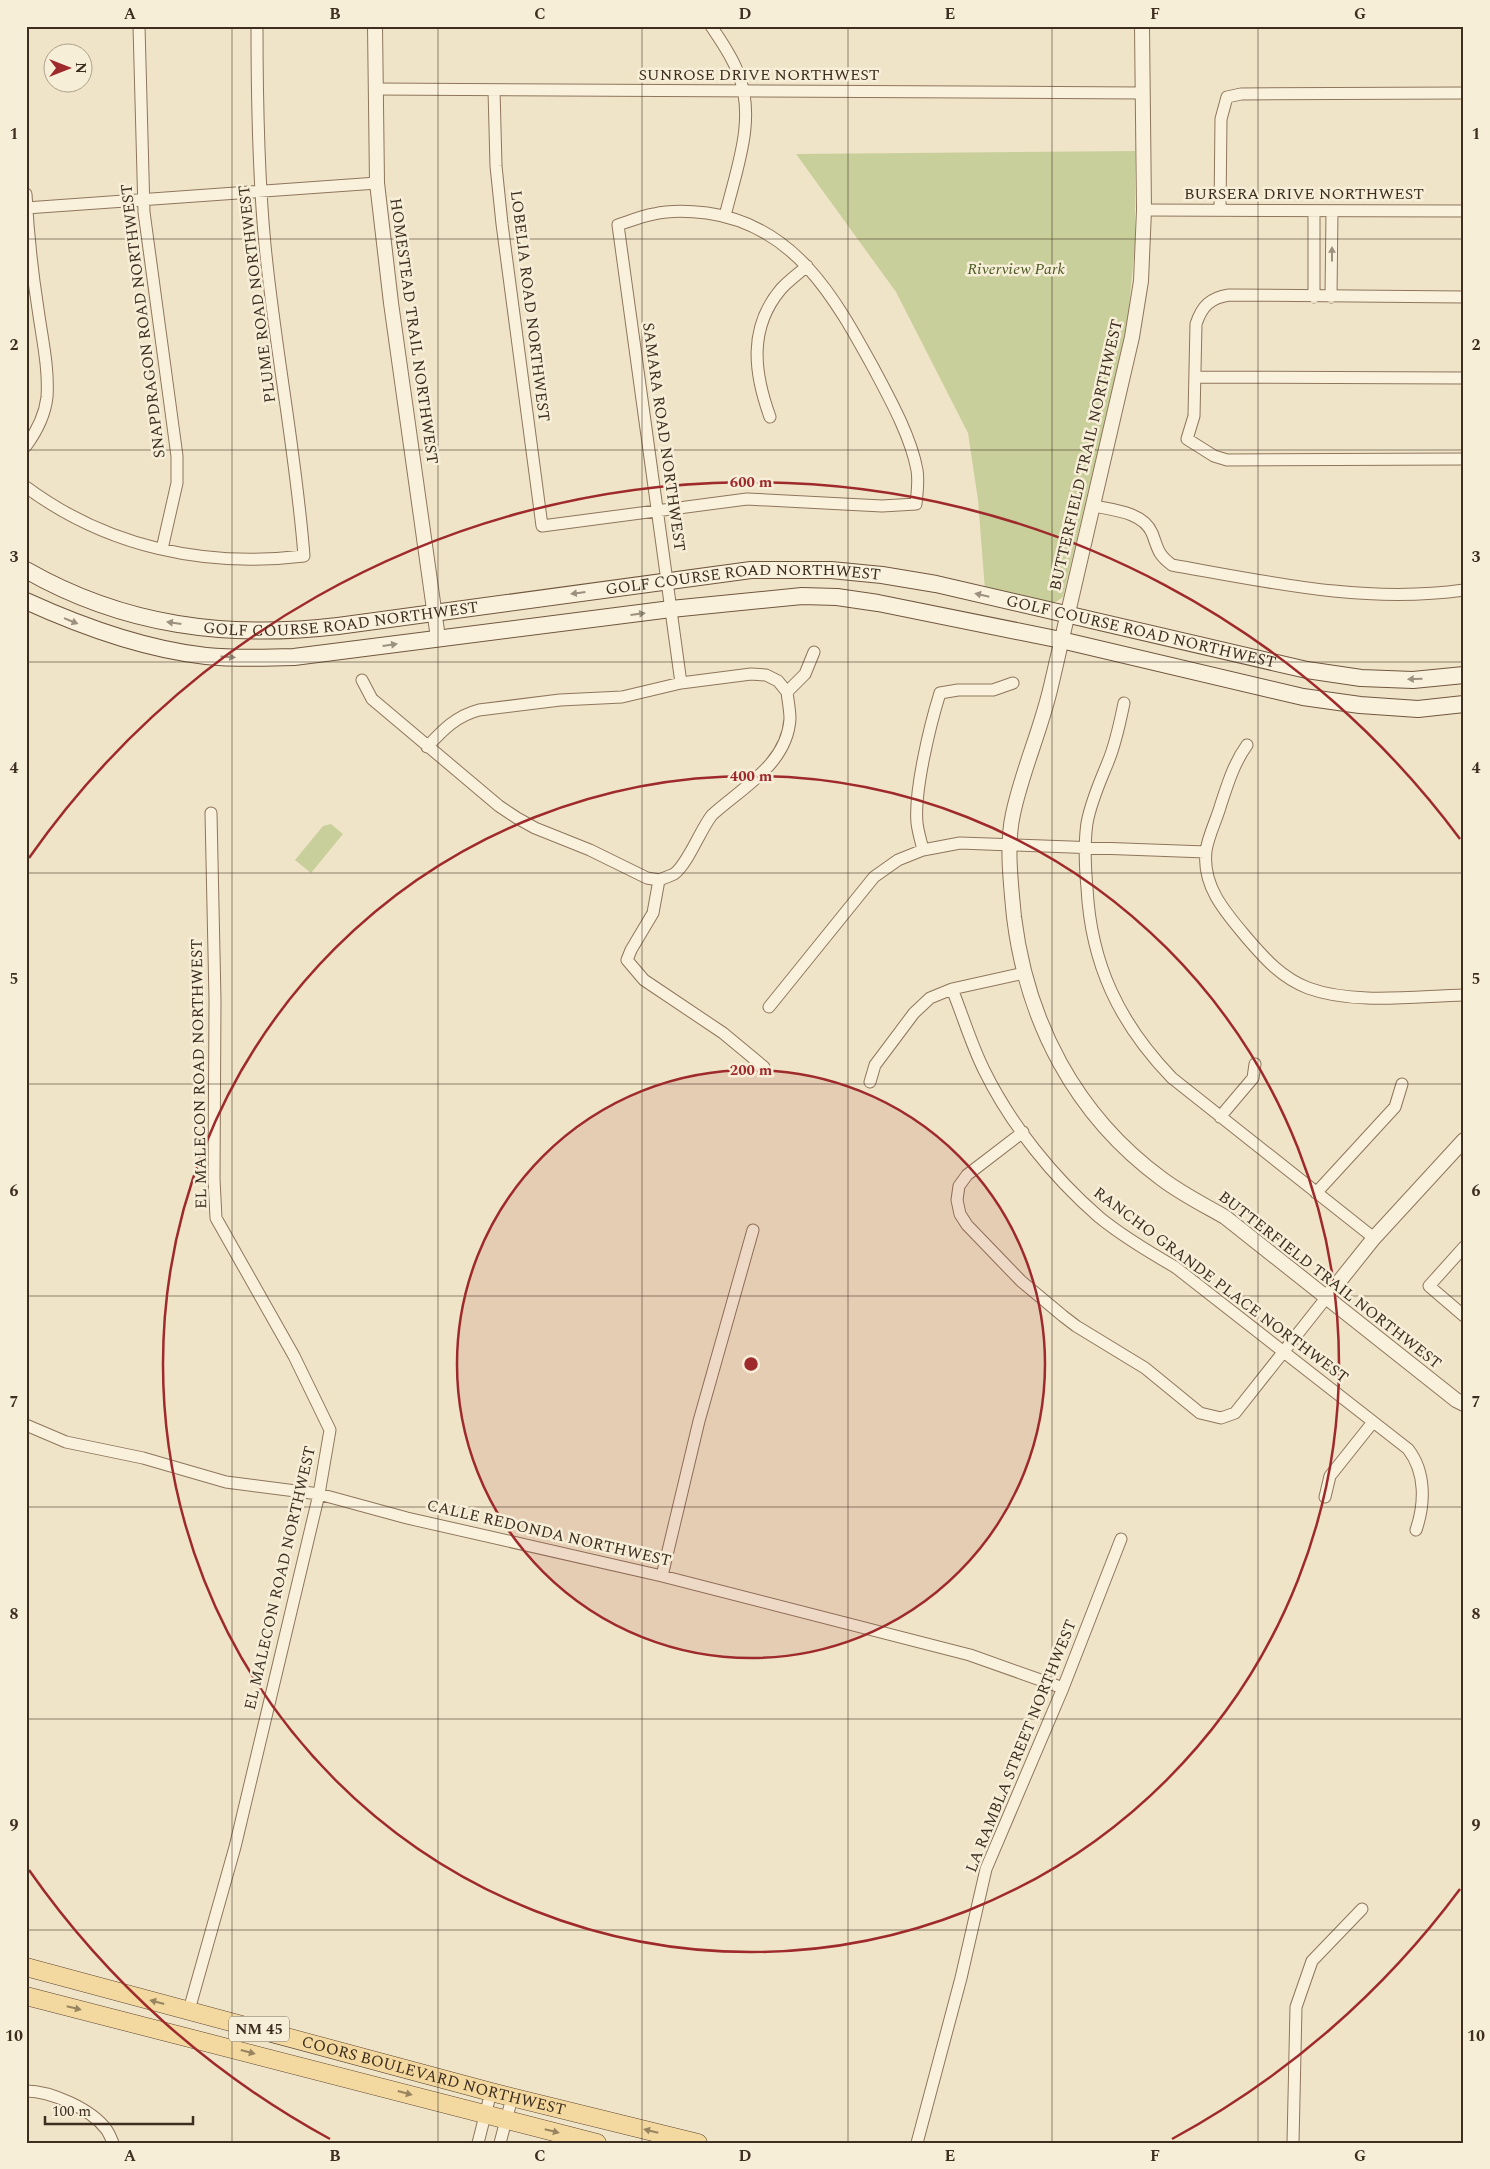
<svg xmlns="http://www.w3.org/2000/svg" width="1490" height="2169" font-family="Spectral,serif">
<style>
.green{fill:#c9cf9b}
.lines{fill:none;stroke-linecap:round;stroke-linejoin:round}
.minor-casing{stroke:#8d765c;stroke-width:13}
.tertiary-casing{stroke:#8d765c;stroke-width:16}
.secondary-casing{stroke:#6f573f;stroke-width:18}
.primary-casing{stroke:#5b4430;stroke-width:19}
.minor{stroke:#faf1dc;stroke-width:11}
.tertiary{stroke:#faf1dc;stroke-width:14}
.secondary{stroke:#faf1dc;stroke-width:16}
.primary{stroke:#f3d9a0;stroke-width:18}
.oneway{fill:#9c907e}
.oneway2{fill:#988460}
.grid{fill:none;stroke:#3d2e20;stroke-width:1;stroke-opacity:0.55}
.ring{fill:none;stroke:#9e2a2b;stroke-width:2.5}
.labels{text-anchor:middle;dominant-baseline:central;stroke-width:5;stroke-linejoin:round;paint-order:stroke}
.shield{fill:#f7eed8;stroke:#756857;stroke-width:1}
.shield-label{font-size:15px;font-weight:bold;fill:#3d2e20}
.street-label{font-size:16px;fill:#3d2e20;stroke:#f7eed8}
.park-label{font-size:16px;font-style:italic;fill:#4d5a26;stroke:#f7eed8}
.centre{fill:#9e2a2b;stroke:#f7eed8;stroke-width:2.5}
.ring-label{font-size:15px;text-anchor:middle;font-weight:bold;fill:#9e2a2b;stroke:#f7eed8;stroke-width:5;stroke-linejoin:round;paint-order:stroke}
.neatline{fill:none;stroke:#3d2e20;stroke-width:2}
.grid-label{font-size:16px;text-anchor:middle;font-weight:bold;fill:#3d2e20}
</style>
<rect width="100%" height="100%" fill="#f0e4c8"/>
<path class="green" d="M1135 151V244L1128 318 1119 361 1063 597 1054 603 985 590 978 500 968 433 896 292 796 154Z
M331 824 343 834 311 873 295 860 323 826Z"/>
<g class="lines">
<g class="minor-casing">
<path id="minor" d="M139 26 144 212 177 456V483L162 549
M711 26C721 41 732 56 738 73 757 119 736 170 725 216
M375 89 1142 93
M494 90 496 166 502 224 542 526 747 499 882 506 916 504C917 493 919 482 917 470 911 437 890 399 874 369 835 298 795 225 707 213 690 211 671 210 654 214 642 216 630 221 618 225 638 378 661 530 681 683
M26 194C28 232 32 271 38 309 42 338 49 368 47 397 45 415 37 431 26 446
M26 208 377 183
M1220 209 1221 119 1227 97 1241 94 1464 93
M1144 210 1464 211
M1314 211V297
M1331 297 1332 211
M1464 297 1229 295C1210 298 1202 306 1196 324L1194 416 1187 439 1214 456 1227 460 1464 459
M1195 377 1464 378
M770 417C754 373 748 328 781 289 788 281 798 274 807 266
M26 487C107 547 205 568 304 556 296 452 275 349 265 245 258 172 257 99 257 26
M1094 506C1113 510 1143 512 1152 533 1158 548 1157 554 1172 565 1268 582 1365 604 1464 590
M362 680 372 699 499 806 517 818 535 828 590 850 647 878 659 880
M1124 703C1120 722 1116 743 1108 762 1100 782 1091 801 1087 823 1084 844 1085 866 1087 888 1091 964 1119 1023 1172 1078L1374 1238
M1247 745C1234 763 1228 783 1221 804 1217 819 1208 836 1206 851 1202 887 1226 913 1247 938 1265 959 1282 978 1308 988 1354 1005 1416 996 1464 995
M427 747C443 730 456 716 479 710L560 700 622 697 681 683 751 674 766 675 778 681 787 692
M923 850C921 841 918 832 917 823 914 791 930 725 940 693L958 690H993L1013 683
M952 989C963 1016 971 1044 984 1070 1011 1125 1053 1177 1099 1217 1122 1236 1149 1252 1175 1267L1408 1449C1426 1472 1425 1504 1416 1530
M769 1007 874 877 898 860 923 850 960 843 1206 852
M764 1067 723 1033 644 980 627 960 631 950 653 913 659 880C664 878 670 876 674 874 688 864 700 830 712 815 743 787 787 764 790 719 790 710 788 701 787 692L805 674 814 652
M870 1082 875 1065 914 1013 930 998 952 989 1024 973
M1220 1117 1253 1078 1255 1064
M1023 1132 967 1175 959 1186 957 1200 960 1214 967 1225 1021 1281 1063 1316 1076 1326 1145 1368 1200 1413 1221 1418 1235 1413 1326 1298
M1316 1193 1395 1107 1402 1084
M1464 1247 1429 1286 1464 1316
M26 1425 66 1442 143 1458 226 1482 319 1494 407 1518 662 1576 970 1655 1063 1688
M1325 1497 1330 1476 1373 1422
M662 1576 699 1421 753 1230
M189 2010 235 1847 319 1494 330 1430 294 1356 216 1218 214 1179 215 1000 211 813
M26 2091C51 2091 91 2109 106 2129 109 2133 111 2138 113 2143
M478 2143 491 2092
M500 2143 512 2098
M917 2143 961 1978 986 1869 1063 1688 1121 1539
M1293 2143 1296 2007 1312 1961 1362 1909"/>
</g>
<g class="tertiary-casing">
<path id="tertiary" d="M375 26 377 183 391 303 438 638
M1142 26 1144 210 1141 281 1132 337C1106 453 1077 570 1051 686 1041 730 1022 771 1013 814 1006 845 1011 885 1014 917 1027 1022 1075 1115 1162 1179 1182 1194 1204 1205 1225 1217L1456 1400 1464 1404
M1326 1298 1374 1238 1464 1140"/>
</g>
<g class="secondary-casing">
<g id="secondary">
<path id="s1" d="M26 570C124 626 227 639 338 626L751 570H831L882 575 936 584 1307 670 1361 678 1413 680 1464 675"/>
<path d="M26 601C83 627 143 649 206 656 235 659 265 658 294 657L671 609 802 596 837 597 878 603 1061 640 1303 697 1360 705 1418 709 1464 704"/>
</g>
</g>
<g class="primary-casing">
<g id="primary">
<path id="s2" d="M26 1967 491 2092 698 2143"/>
<path d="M26 1996 597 2143"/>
</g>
</g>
<use href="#minor" class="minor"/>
<use href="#tertiary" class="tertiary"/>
<use href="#secondary" class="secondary"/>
<use href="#primary" class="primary"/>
</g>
<defs><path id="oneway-solid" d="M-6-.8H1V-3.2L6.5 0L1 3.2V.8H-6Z" transform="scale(1.25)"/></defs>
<g class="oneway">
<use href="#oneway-solid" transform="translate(1332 254) rotate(-90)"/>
<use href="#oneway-solid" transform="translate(578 593) rotate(173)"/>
<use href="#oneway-solid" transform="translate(982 595) rotate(-167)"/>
<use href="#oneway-solid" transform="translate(638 614) rotate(-7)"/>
<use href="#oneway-solid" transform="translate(71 621) rotate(22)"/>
<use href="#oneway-solid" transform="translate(174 623) rotate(-172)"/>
<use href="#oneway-solid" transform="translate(390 645) rotate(-8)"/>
<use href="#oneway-solid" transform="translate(228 657) rotate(4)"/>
<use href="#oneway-solid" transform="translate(1415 679) rotate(178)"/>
</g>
<g class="oneway2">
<use href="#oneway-solid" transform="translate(157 2002) rotate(-165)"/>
<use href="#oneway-solid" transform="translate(74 2008) rotate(14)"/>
<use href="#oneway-solid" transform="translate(248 2052) rotate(15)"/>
<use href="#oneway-solid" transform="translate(405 2093) rotate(15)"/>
<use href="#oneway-solid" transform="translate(552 2131) rotate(14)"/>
<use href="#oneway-solid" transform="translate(651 2131) rotate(-166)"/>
</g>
<path class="grid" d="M232 26V2143M438 26V2143M642 26V2143M848 26V2143M1052 26V2143M1258 26V2143M26 239H1464M26 450H1464M26 662H1464M26 873H1464M26 1084H1464M26 1296H1464M26 1507H1464M26 1719H1464M26 1930H1464"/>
<circle cx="751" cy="1364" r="294" fill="#9e2a2b" fill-opacity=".12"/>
<g class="ring">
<circle cx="751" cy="1364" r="294"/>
<circle cx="751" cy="1364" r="588"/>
<path d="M1460 1889A882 882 0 0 1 1172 2139M330 2139A882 882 0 0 1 29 1870M29 858A882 882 0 0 1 1460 839"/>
</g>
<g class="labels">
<rect class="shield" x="229" y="2016.5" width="60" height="25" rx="4"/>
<g class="shield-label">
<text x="259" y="2029">NM 45</text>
</g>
<g class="street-label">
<text x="759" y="75">SUNROSE DRIVE NORTHWEST</text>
<text x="1304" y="194">BURSERA DRIVE NORTHWEST</text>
<text transform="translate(257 294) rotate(-97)">PLUME ROAD NORTHWEST</text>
<text transform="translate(530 306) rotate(83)">LOBELIA ROAD NORTHWEST</text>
<text transform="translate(143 321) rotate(-97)">SNAPDRAGON ROAD NORTHWEST</text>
<text transform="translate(414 331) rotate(82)">HOMESTEAD TRAIL NORTHWEST</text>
<text transform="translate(664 437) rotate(82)">SAMARA ROAD NORTHWEST</text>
<text transform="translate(1086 455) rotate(-77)">BUTTERFIELD TRAIL NORTHWEST</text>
<text stroke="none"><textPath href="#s1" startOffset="731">GOLF COURSE ROAD NORTHWEST</textPath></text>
<text stroke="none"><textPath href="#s1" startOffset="326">GOLF COURSE ROAD NORTHWEST</textPath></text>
<text stroke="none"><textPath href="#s1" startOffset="1136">GOLF COURSE ROAD NORTHWEST</textPath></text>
<text transform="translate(199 1074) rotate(-91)">EL MALECON ROAD NORTHWEST</text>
<text transform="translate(1330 1280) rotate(38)">BUTTERFIELD TRAIL NORTHWEST</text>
<text transform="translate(1221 1285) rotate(37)">RANCHO GRANDE PLACE NORTHWEST</text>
<text transform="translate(549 1533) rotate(13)">CALLE REDONDA NORTHWEST</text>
<text transform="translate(280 1578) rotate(-77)">EL MALECON ROAD NORTHWEST</text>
<text transform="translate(1021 1746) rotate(-68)">LA RAMBLA STREET NORTHWEST</text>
<text stroke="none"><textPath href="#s2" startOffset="422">COORS BOULEVARD NORTHWEST</textPath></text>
</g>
<g class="park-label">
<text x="1016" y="269">Riverview Park</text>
</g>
</g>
<circle cx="751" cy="1364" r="8" class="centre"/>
<g class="ring-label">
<text x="751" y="487">600 m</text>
<text x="751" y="781">400 m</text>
<text x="751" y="1075">200 m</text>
</g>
<rect width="1490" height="2169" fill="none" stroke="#f7eed8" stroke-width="55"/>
<g transform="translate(68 68) rotate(90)"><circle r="24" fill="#f7eed8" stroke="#ada18e"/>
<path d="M0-4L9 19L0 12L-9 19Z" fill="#9e2a2b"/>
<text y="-8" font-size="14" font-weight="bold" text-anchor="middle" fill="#3d2e20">N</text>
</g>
<path d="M45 2116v8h148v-8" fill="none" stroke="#3d2e20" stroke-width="2.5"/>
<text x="52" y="2116" font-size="15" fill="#3d2e20" stroke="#f7eed8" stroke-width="4" paint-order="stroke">100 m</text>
<rect x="28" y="28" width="1434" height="2114" class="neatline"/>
<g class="grid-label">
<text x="130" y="19">A</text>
<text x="335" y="19">B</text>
<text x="540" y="19">C</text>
<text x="745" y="19">D</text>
<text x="950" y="19">E</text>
<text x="1155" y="19">F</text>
<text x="1360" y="19">G</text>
<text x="14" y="139">1</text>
<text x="1476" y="139">1</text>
<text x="14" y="350">2</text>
<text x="1476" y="350">2</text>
<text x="14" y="562">3</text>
<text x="1476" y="562">3</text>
<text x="14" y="773">4</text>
<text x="1476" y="773">4</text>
<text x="14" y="984">5</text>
<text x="1476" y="984">5</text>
<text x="14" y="1196">6</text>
<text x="1476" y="1196">6</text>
<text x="14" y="1407">7</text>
<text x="1476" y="1407">7</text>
<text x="14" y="1619">8</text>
<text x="1476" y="1619">8</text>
<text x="14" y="1830">9</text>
<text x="1476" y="1830">9</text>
<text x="14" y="2041">10</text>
<text x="1476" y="2041">10</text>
<text x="130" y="2161">A</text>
<text x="335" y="2161">B</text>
<text x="540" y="2161">C</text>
<text x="745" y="2161">D</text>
<text x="950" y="2161">E</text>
<text x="1155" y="2161">F</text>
<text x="1360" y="2161">G</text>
</g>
</svg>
